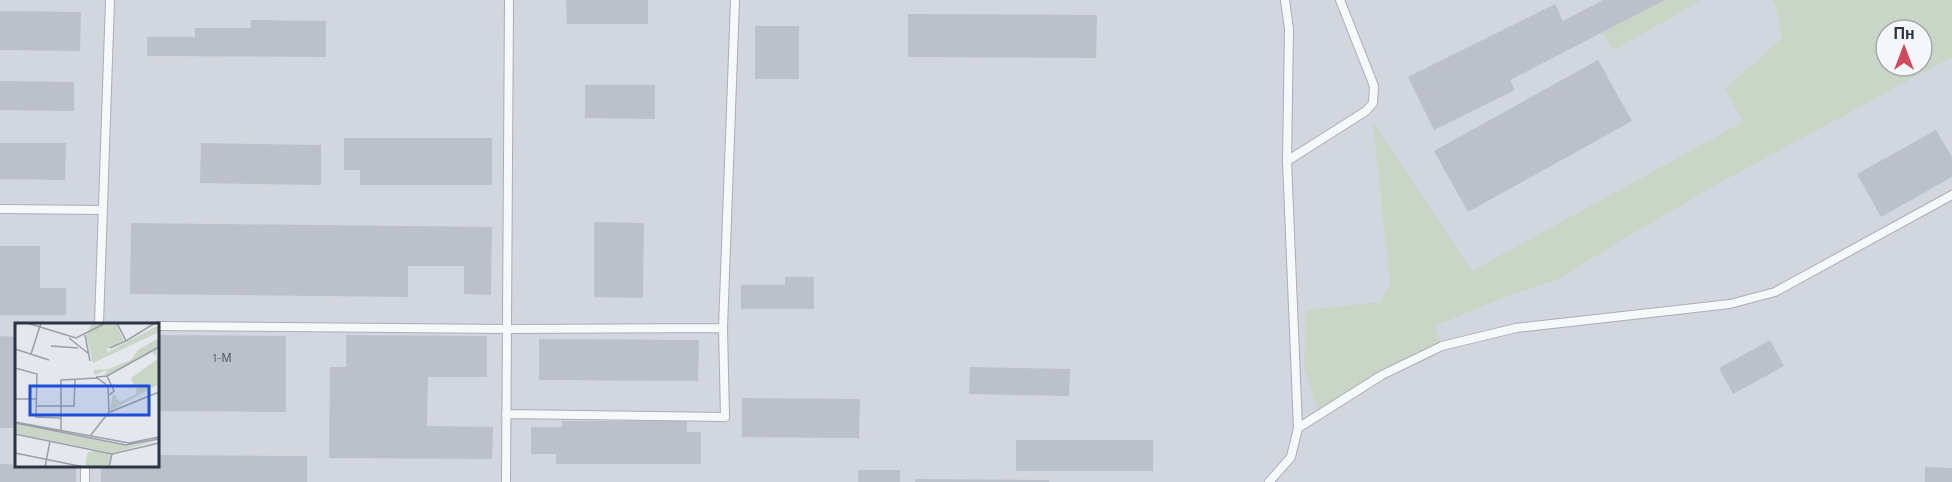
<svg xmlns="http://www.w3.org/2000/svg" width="1952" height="482" font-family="Barlow,sans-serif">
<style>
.built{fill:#d2d6de;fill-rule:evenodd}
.green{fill:#c9d6c5;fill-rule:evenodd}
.building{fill:#bbc0ca}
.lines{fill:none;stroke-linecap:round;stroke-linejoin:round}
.lane-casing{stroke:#a9aeb7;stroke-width:10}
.lane{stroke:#f7f8fa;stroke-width:8}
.labels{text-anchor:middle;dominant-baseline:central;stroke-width:6;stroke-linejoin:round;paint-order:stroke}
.number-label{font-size:12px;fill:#4f5766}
.inset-road{fill:none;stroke:#9a9fa9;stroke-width:1.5}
.view{fill:#1d4ed8;fill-opacity:0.15;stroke:#1d4ed8;stroke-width:3}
.inset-edge{fill:none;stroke:#2b3445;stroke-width:3}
</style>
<rect width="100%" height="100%" fill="#e4e7ec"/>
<path class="built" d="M0 0H1952V482H0ZM1886 30H1922V66H1886ZM16 324H158V466H16Z"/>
<path class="green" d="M1665 0H1702L1614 50 1602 33Z
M1772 0H1952V57L1714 186 1632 234 1558 279 1500 299 1435 326 1442 346 1382 375 1320 414 1304 368 1306 310 1381 302 1390 284 1373 122 1472 271 1743 122 1725 89 1782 38 1777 10ZM1886 30H1922V66H1886Z"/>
<path class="building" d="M566 0H648V24H567Z
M1603 0H1665L1510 80 1515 90 1434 130 1408 77 1555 4 1563 21Z
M0 11 81 12 80 51 0 50Z
M908 14 1097 15 1096 58 908 57Z
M251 20 326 21V57L147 56V37H195V28H251Z
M755 26H799V79H755Z
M1598 60 1632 121 1468 212 1434 151Z
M0 81 74 82V111L0 110Z
M585 85H655V119L585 118Z
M1936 130 1952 157V177L1881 217 1857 174Z
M344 138H492V185H360V170H344Z
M0 143H66L65 180 0 179Z
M201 143 321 145V185L200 183Z
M594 222 644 223 643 298 594 297Z
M131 223 492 227 491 295 464 294V266H408V297L130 294Z
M0 246H40V288H66V315H0Z
M785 277H814V309H741V285H785Z
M158 335 286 336V412L158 411Z
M346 335 487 336V377H428L427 426 493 427 492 459 329 458 330 367H346Z
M0 336 16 337V428H0Z
M539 339 699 340 698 381 539 380Z
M1770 340 1784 366 1733 394 1719 368Z
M970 367 1070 369 1069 396 969 394Z
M742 398 860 399 859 438 742 437Z
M562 421H687V432H701V464H556V454H531V427H562Z
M1016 440H1153V471H1016Z
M158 455 307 456V482H101V466H158Z
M0 464 76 466V482H0Z
M1925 467 1952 468V482H1925Z
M858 470H900V482H858Z
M915 479 1049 480V482H915Z"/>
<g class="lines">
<g class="lane-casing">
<path id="lane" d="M1287 161 1366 111 1373 103 1374 86 1340 0
M0 209 103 210
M99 324 110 0
M158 326 507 329 723 328 735 0
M506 414 725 417 723 328
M1298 428 1382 375 1442 346 1516 328 1730 304 1775 292 1952 195
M85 482V466
M506 482 509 0
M1269 482 1291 457 1298 428 1287 161 1289 29 1285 0"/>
</g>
<use href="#lane" class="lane"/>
</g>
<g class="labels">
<g class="number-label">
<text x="222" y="357">1-М</text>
</g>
</g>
<g transform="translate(15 323)">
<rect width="144" height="144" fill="#e4e7ec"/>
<path d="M77 0H101L109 18 92 26 93 29 144 2V9L78 40 71 13ZM144 15 141 33 137 29 92 53 89 52 92 47 80 52 78 47 94 46 116 37 123 27ZM144 35V61L95 88 98 70 105 79 121 71 122 62 112 65 119 61 116 55ZM0 101 113 123 141 118 98 130 0 110ZM81 128 96 132 94 144 70 143 73 129Z" fill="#c9d6c5"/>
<path class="inset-road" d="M12 0 61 15 91 0M70 12 75 38M54 15 74 31M111 18 140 0M36 23 63 25M95 25 111 18 102 0M0 26 34 37M16 31 26 0M0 45 22 51 21 94 46 95M92 53 99 68 94 72M81 54 92 53 144 24M0 76H21M21 83H59L60 57M95 89 144 69M0 99 114 120 144 114M0 100 111 122 144 116M46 107V57L82 55 93 63 94 89 75 113M0 111 97 131M0 130 69 144M30 144 35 118M94 144 97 131 144 120"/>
<path class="view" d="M15 63H134V92H15Z"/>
<rect width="144" height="144" class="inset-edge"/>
</g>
<g transform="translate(1904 48)"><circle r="28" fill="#f4f6f9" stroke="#a4a8b1" stroke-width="1.5"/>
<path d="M0-4.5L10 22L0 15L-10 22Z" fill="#d1495b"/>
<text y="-9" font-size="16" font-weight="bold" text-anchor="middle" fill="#2b3445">Пн</text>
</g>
</svg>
